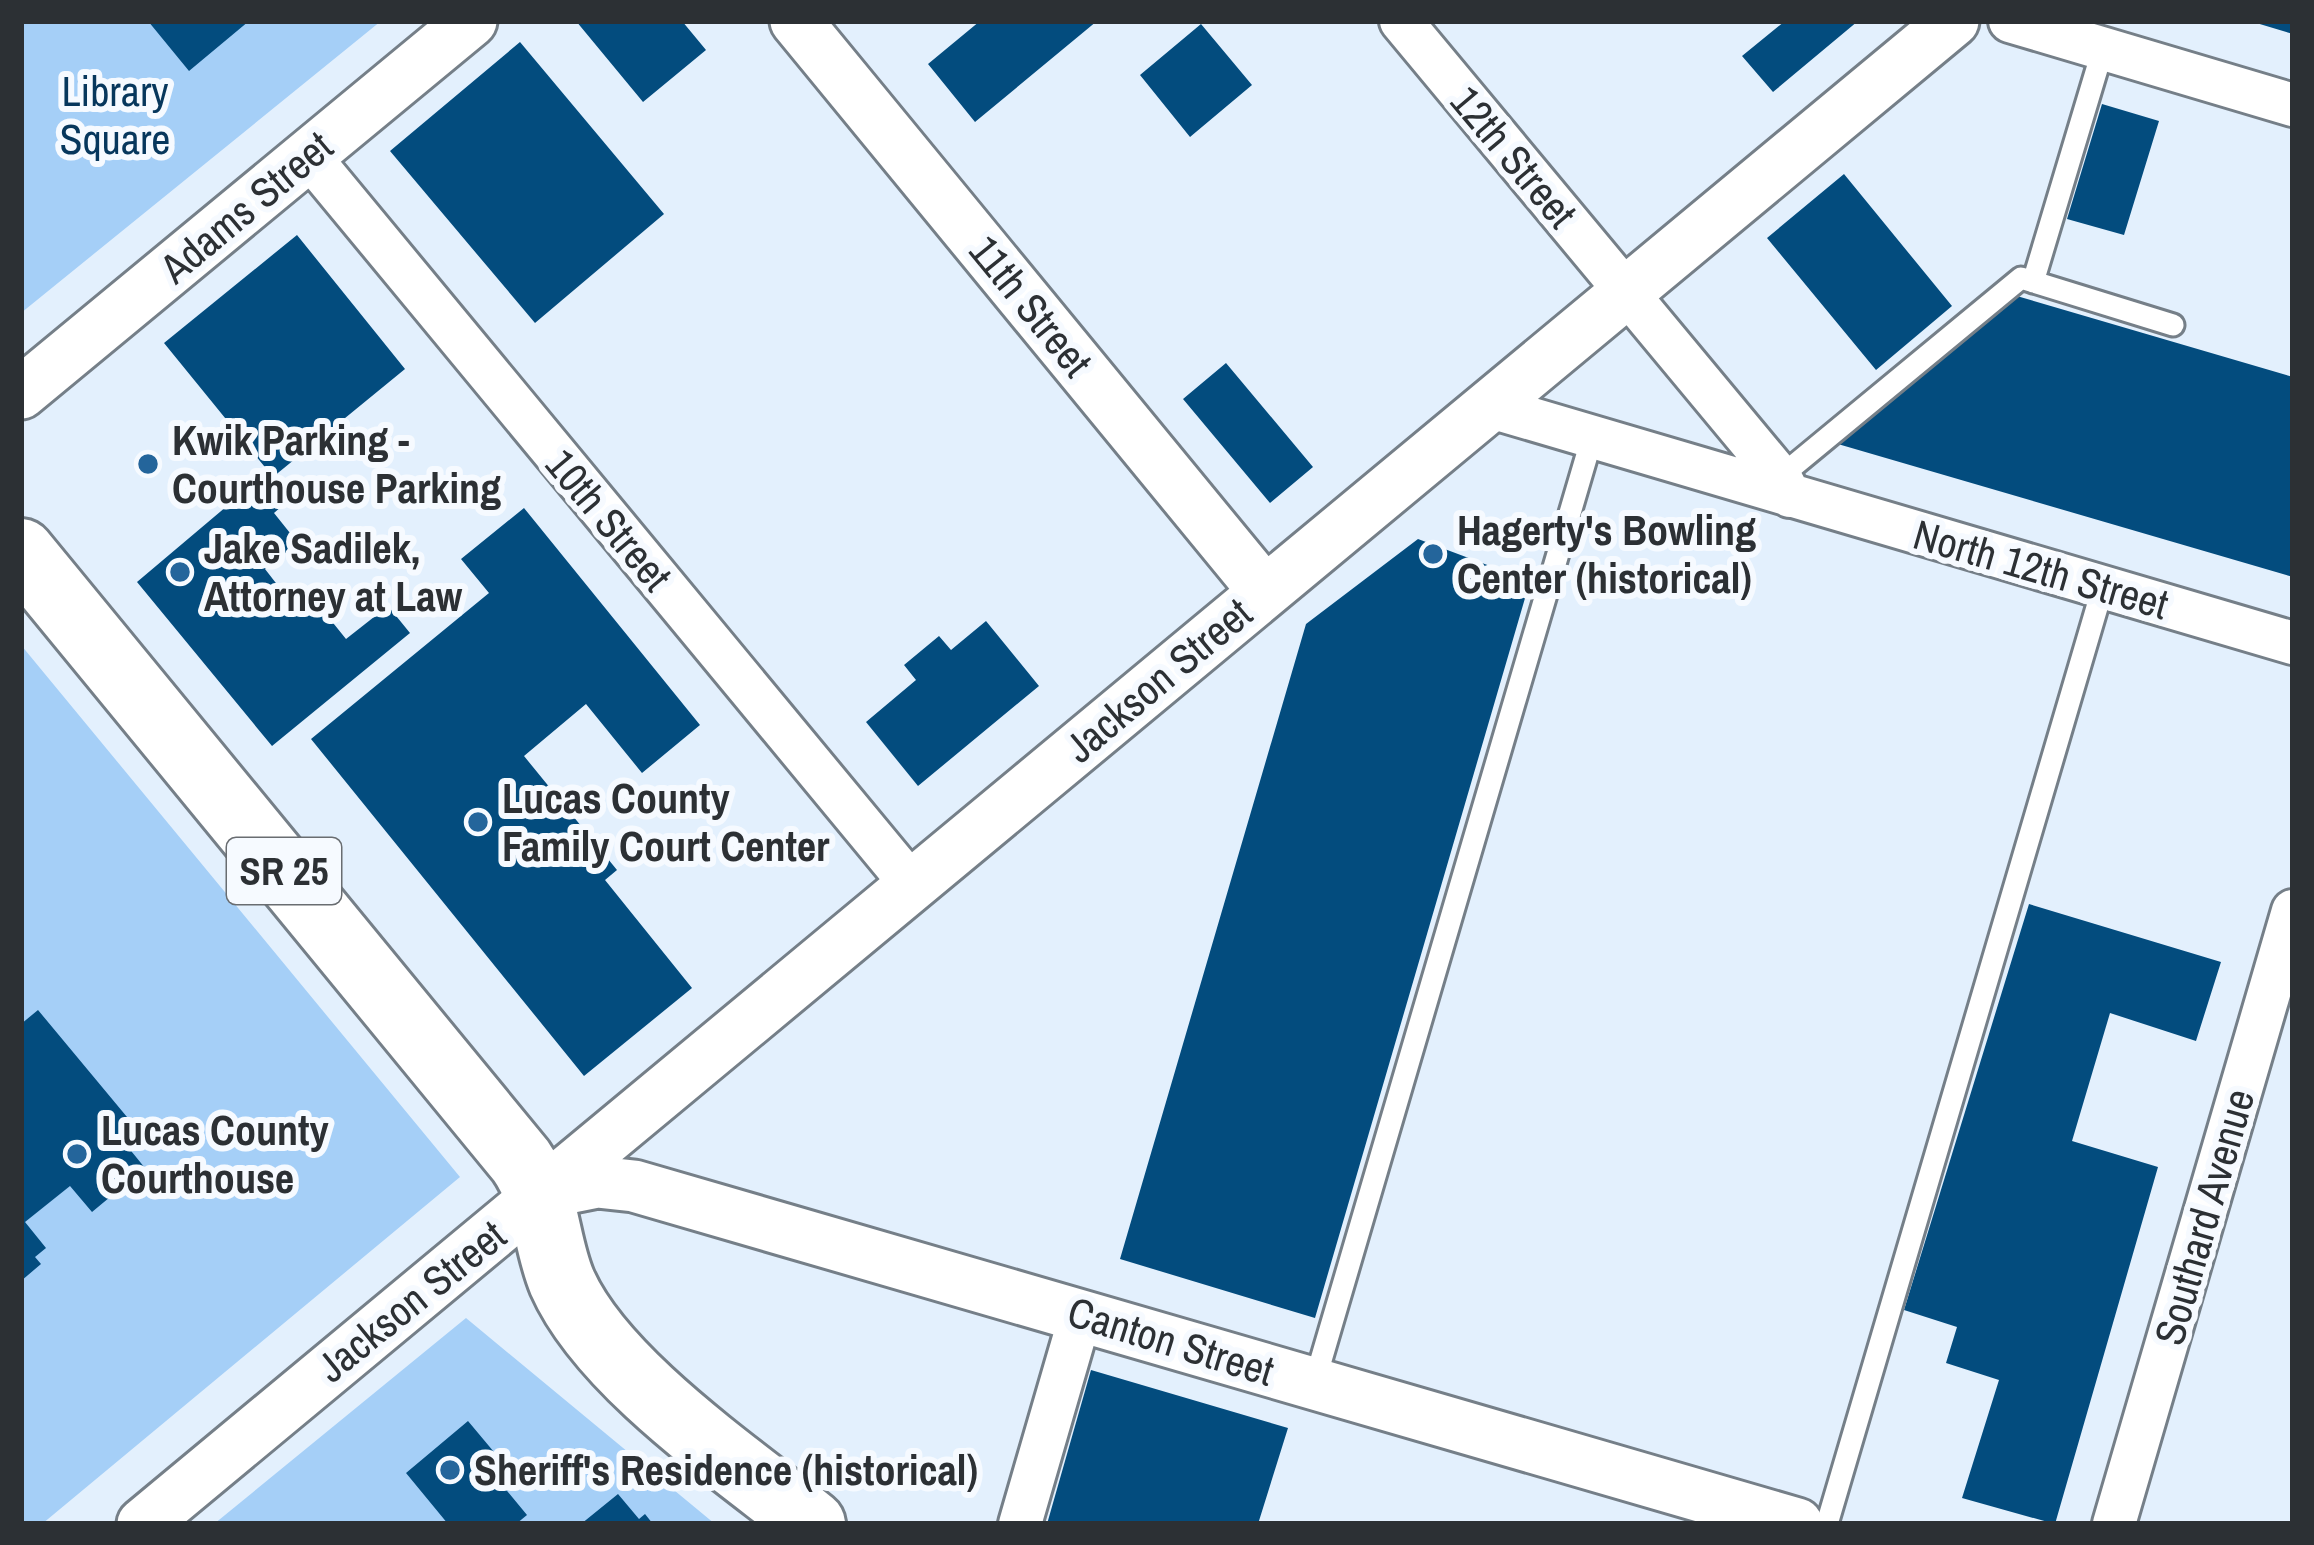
<svg xmlns="http://www.w3.org/2000/svg" width="2314" height="1545" font-family="'Archivo Narrow',sans-serif">
<style>
.built{fill:#e3f0fd}
.green{fill:#a5cff7}
.building{fill:#034c7e}
.lines{fill:none;stroke-linecap:round;stroke-linejoin:round}
.service-casing{stroke:#757f88;stroke-width:27}
.minor-casing{stroke:#757f88;stroke-width:48}
.tertiary-casing{stroke:#757f88;stroke-width:57}
.primary-casing{stroke:#757f88;stroke-width:72}
.service{stroke:#fff;stroke-width:21}
.minor{stroke:#fff;stroke-width:42}
.tertiary{stroke:#fff;stroke-width:51}
.primary{stroke:#fff;stroke-width:66}
.poi-dot{fill:#24659b;stroke:#f6faff;stroke-width:4.5}
.labels{text-anchor:middle;dominant-baseline:central;stroke-width:12;stroke-linejoin:round;paint-order:stroke}
.shield{fill:#f6faff;stroke:#696d71;stroke-width:3}
.shield-label{font-size:39px;font-weight:bold;fill:#2c3034}
.park-label{font-size:42px;fill:#07375c;stroke:#f6faff}
.street-label{font-size:42px;fill:#2c3034;stroke:#f6faff}
.poi-label{font-size:42px;font-weight:bold;fill:#2c3034;stroke:#f6faff;text-anchor:start}
</style>
<rect width="100%" height="100%" fill="#f6faff"/>
<path class="built" d="M21 21H2293V1524H21Z"/>
<path class="green" d="M21 21H381L21 313Z
M21 645 460 1177 42 1524H21Z
M466 1318 715 1524H214Z"/>
<path class="building" d="M148 21H249L189 71Z
M576 21H682L706 50 643 102Z
M980 21H1097L975 122 928 64Z
M1785 21H1858L1773 92 1742 56Z
M2293 21V34L2253 22V21Z
M1201 24 1252 85 1190 137 1140 75Z
M520 42 664 214 535 323 390 151Z
M2102 104 2159 121 2124 235 2067 219Z
M1844 174 1952 306 1876 370 1767 238Z
M297 235 405 369 273 477 164 343Z
M2010 294 2293 377V577L1831 442Z
M1226 363 1313 467 1270 503 1183 399Z
M259 479 282 506 274 513 298 543 265 569 286 596 301 583 346 639 388 606 410 633 272 746 137 582Z
M524 508 700 725 642 773 586 704 524 756 617 870 605 880 692 988 584 1076 311 739 489 593 461 559Z
M1418 539 1530 581 1315 1318 1120 1259 1306 624Z
M986 621 1039 686 918 786 866 722 916 680 904 665 939 636 951 650Z
M2029 904 2221 962 2196 1041 2110 1013 2072 1141 2158 1167 2055 1524 1962 1498 1999 1380 1946 1363 1957 1327 1904 1310Z
M38 1010 137 1129 123 1141 145 1168 92 1212 70 1186 25 1222 46 1248 35 1257 41 1264 21 1281V1024Z
M1091 1370 1288 1428 1258 1524H1047Z
M468 1421 499 1458 488 1468 527 1515 516 1524H448L406 1473Z
M618 1494 639 1519 645 1514 653 1524H581Z"/>
<g class="lines">
<g class="service-casing">
<path id="service" d="M2033 282 2103 49
M1780 477 2021 278 2173 325
M1314 1384 1592 438
M1827 1524 2103 587"/>
</g>
<g class="minor-casing">
<path id="minor" d="M1401 21 1780 477 1790 496
M2010 21 2293 105
M308 155 911 884
M1491 407 2293 643
M1020 1524 1081 1314
M2114 1524 2293 911"/>
</g>
<g class="tertiary-casing">
<path id="tertiary" d="M796 21 1265 592
M21 393 471 21
M542 1193 597 1182 634 1186 1797 1524
M143 1524 1953 21"/>
</g>
<g class="primary-casing">
<path id="primary" d="M21 552 521 1161C548 1200 545 1241 562 1282 602 1373 736 1463 812 1524"/>
</g>
<use href="#service" class="service"/>
<use href="#minor" class="minor"/>
<use href="#tertiary" class="tertiary"/>
<use href="#primary" class="primary"/>
</g>
<g class="poi-dot">
<circle cx="148" cy="464" r="12"/>
<circle cx="1433" cy="554" r="12"/>
<circle cx="180" cy="572" r="12"/>
<circle cx="478" cy="822" r="12"/>
<circle cx="77" cy="1154" r="12"/>
<circle cx="450" cy="1470" r="12"/>
</g>
<g class="labels">
<rect class="shield" x="227" y="838" width="114" height="66" rx="9"/>
<g class="shield-label">
<text x="284" y="871">SR 25</text>
</g>
<g class="park-label">
<text x="115" y="91">Library<tspan x="115" dy="48">Square</tspan></text>
</g>
<g class="street-label">
<text transform="translate(1514 157) rotate(50)">12th Street</text>
<text transform="translate(246 207) rotate(-40)">Adams Street</text>
<text transform="translate(1031 306) rotate(51)">11th Street</text>
<text transform="translate(609 520) rotate(50)">10th Street</text>
<text transform="translate(2041 569) rotate(16)">North 12th Street</text>
<text transform="translate(1158 680) rotate(-40)">Jackson Street</text>
<text transform="translate(2204 1217) rotate(-74)">Southard Avenue</text>
<text transform="translate(411 1301) rotate(-39)">Jackson Street</text>
<text transform="translate(1171 1341) rotate(17)">Canton Street</text>
</g>
<g class="poi-label">
<text x="172" y="440">Kwik Parking -<tspan x="172" dy="48">Courthouse Parking</tspan></text>
<text x="1457" y="530">Hagerty's Bowling<tspan x="1457" dy="48">Center (historical)</tspan></text>
<text x="204" y="548">Jake Sadilek,<tspan x="204" dy="48">Attorney at Law</tspan></text>
<text x="502" y="798">Lucas County<tspan x="502" dy="48">Family Court Center</tspan></text>
<text x="101" y="1130">Lucas County<tspan x="101" dy="48">Courthouse</tspan></text>
<text x="474" y="1470">Sheriff's Residence (historical)</text>
</g>
</g>
<rect width="2314" height="1545" fill="none" stroke="#2c3034" stroke-width="48"/>
</svg>
